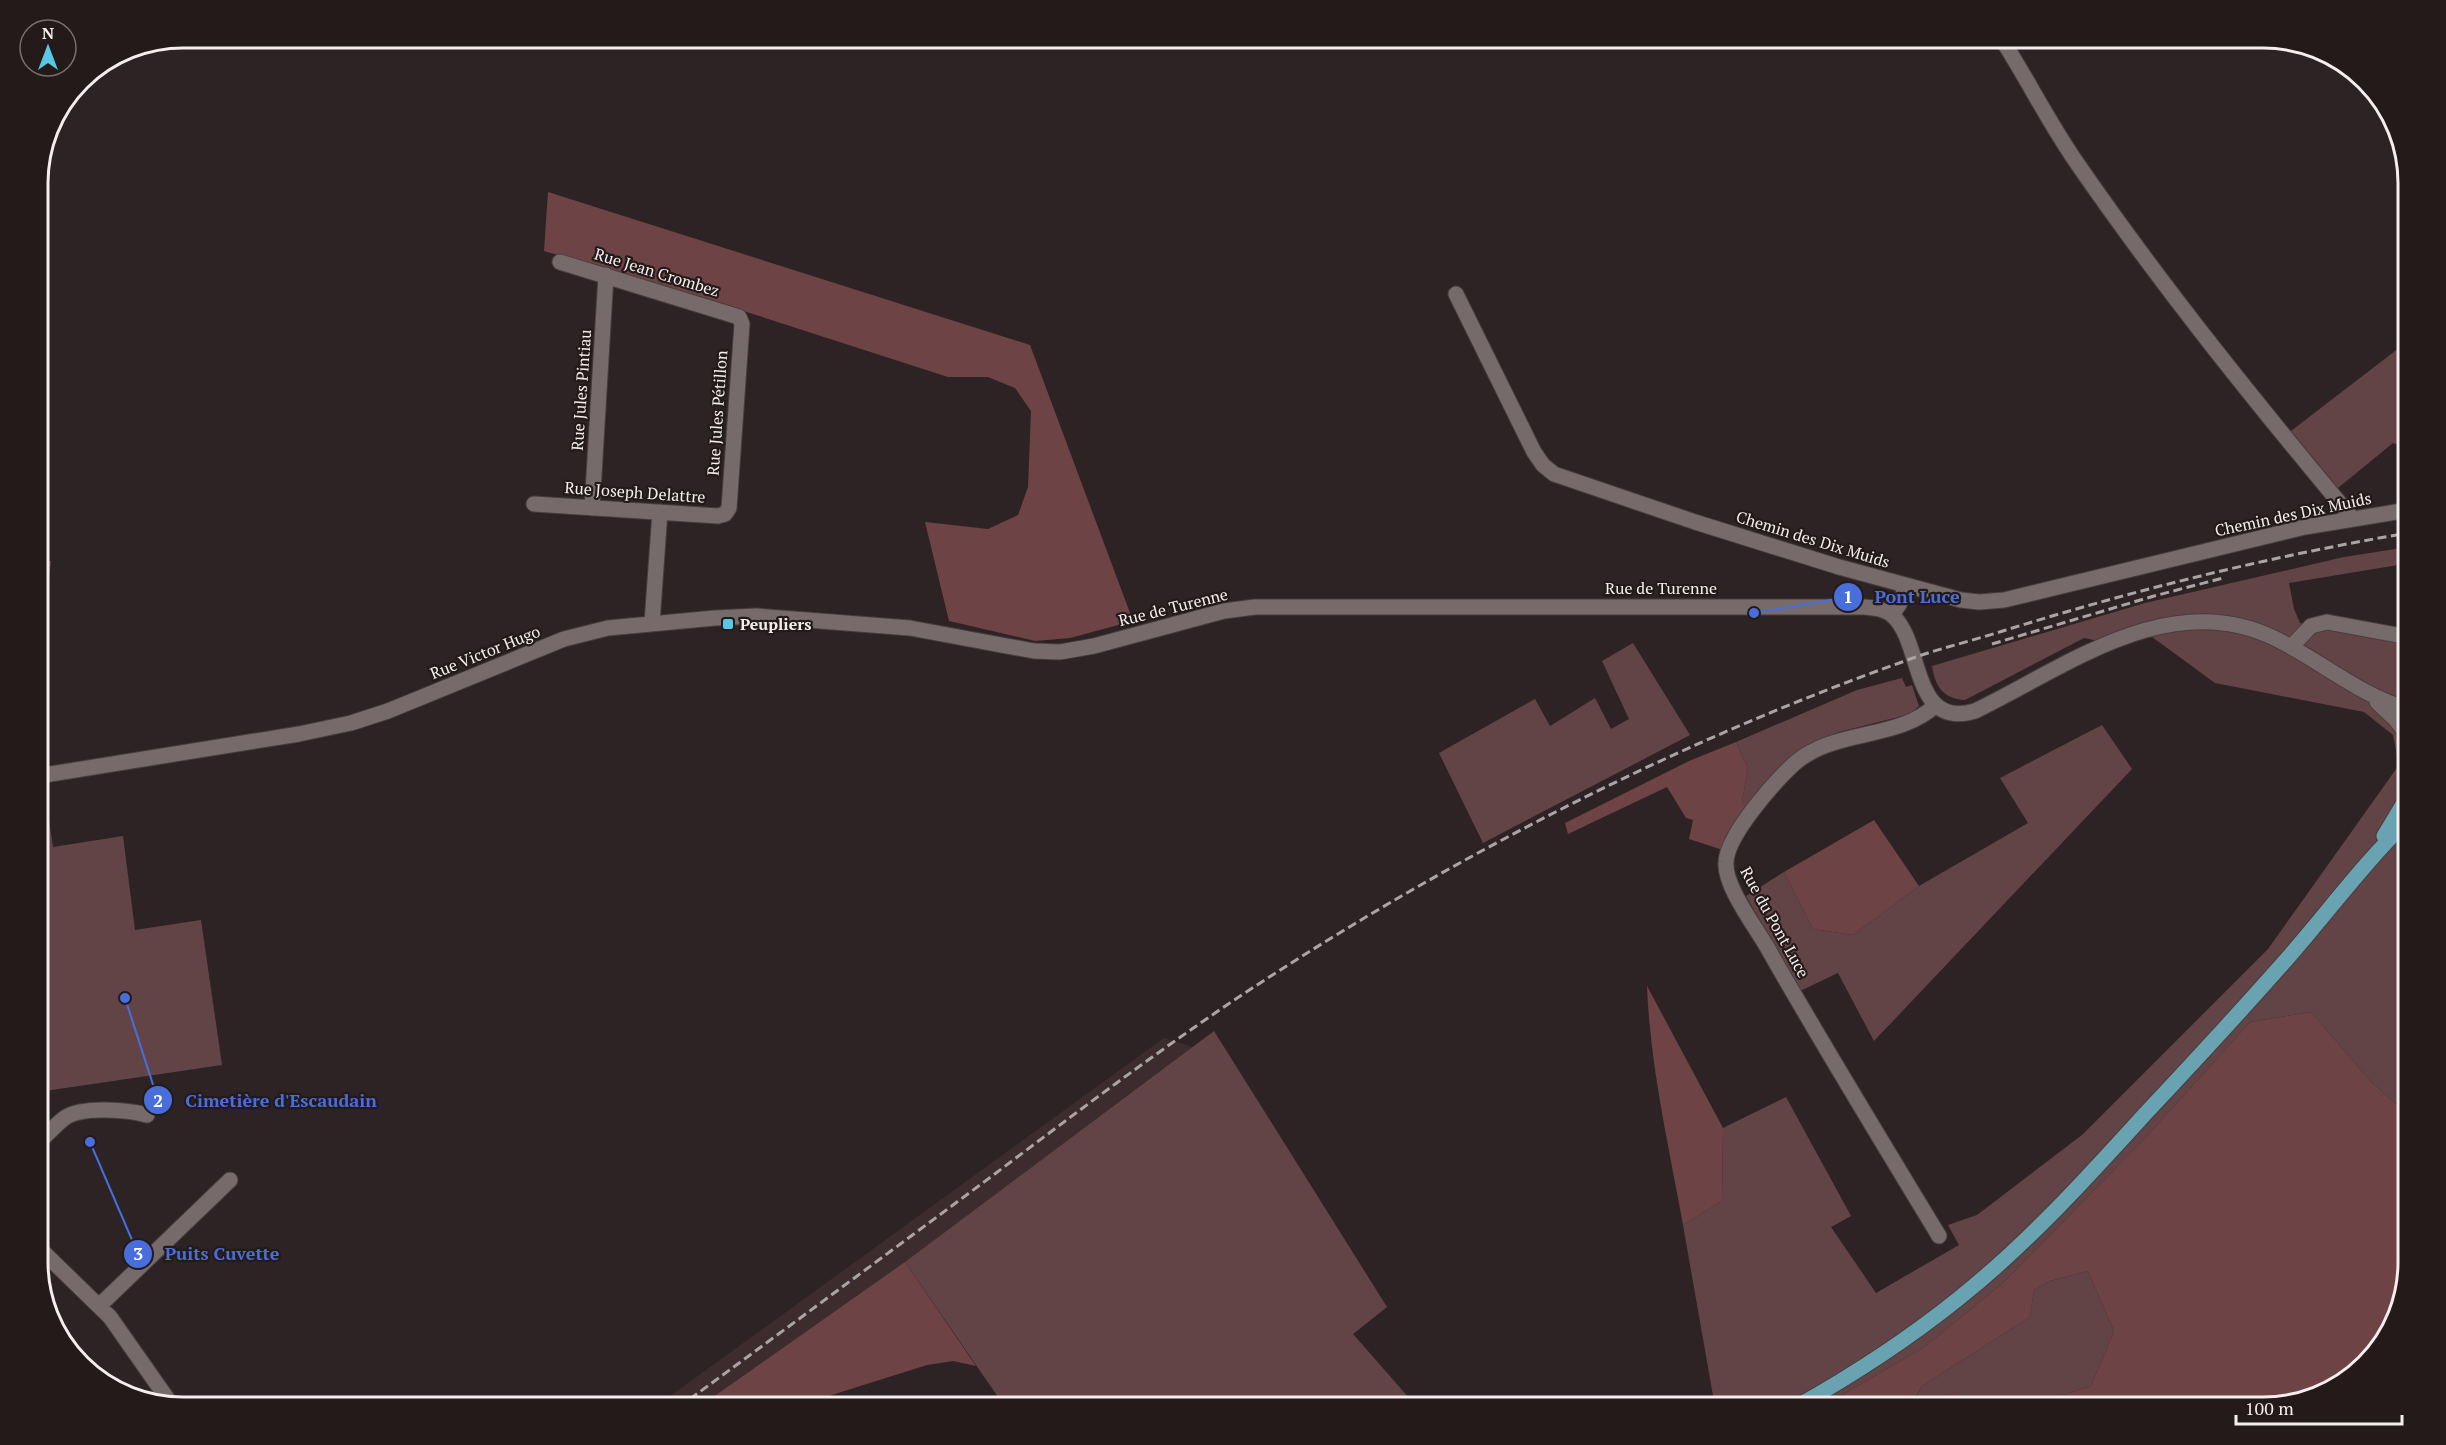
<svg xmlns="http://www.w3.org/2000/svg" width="2446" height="1445" font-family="'PT Serif',serif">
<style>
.built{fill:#3d2c2d}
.green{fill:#634446}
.forest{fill:#6e4346}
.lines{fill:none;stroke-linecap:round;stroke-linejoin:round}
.minor-casing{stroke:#473e3e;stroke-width:17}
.major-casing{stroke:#473e3e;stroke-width:17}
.minor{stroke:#776a6a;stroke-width:15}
.major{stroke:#69a2b0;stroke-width:15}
.rail{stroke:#aca3a4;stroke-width:3;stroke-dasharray:9 4.5;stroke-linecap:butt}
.poi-dot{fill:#58c9e3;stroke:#241a1a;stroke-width:2}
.labels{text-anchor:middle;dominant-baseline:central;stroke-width:4.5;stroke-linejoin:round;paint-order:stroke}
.street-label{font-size:16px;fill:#f6eeee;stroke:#241a1a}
.poi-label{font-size:16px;font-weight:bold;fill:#f6eeee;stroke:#241a1a;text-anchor:start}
.rim{fill:none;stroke:#f6eeee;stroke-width:3}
.leader{fill:none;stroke:#486edc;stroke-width:2}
.callout-dot{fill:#486edc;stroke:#241a1a;stroke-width:2}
.mark-label{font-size:18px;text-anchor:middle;font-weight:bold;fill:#fff}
.callout-label{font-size:18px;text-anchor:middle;font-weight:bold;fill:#486edc;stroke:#241a1a;stroke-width:4.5;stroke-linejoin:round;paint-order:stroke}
</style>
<rect width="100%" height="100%" fill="#2e2324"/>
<path class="built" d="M1164 1038 1196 1048 714 1407H655Z"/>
<path class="green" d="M2408 341V448L2393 443 2338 488 2291 431Z
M2408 547V568L2404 564 2289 583 2294 609 2300 623 2408 644V1114L2373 1084 2311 1012 2250 1022 2147 1136 2003 1283 1923 1348 1821 1407H1715L1683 1225 1722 1201 1723 1128 1786 1097 1851 1216 1831 1227 1876 1293 1959 1245 1948 1225 1977 1215 2082 1135 2268 949 2399 765 2393 735 2364 712 2215 683 2152 637 2144 622 2099 641 2084 638 1965 700C1943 699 1935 686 1932 666L2145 603 2344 557Z
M38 561H51L38 678Z
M1633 643 1690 735 1483 843 1439 753 1535 699 1550 726 1595 698 1611 729 1629 719 1602 661Z
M1902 678 1906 687 1912 685 1919 706 1910 714 1839 732 1807 749 1750 810 1742 803 1748 768 1736 742 1857 690Z
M2102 725 2132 769 1874 1041 1838 973 1800 991 1746 896 1784 872 1813 929 1853 935 1919 886 2028 823 2000 778Z
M44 787 53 847 123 836 135 930 201 920 222 1065 38 1092V788Z
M1214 1031 1387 1307 1353 1334 1417 1407H1005L905 1262Z
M2088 1271 2114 1331 2091 1386 2053 1398 2041 1407H1958L1959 1393 1913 1403 1922 1386 2030 1317 2034 1290 2050 1281Z"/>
<path class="forest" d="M548 192 1030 345 1133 621 1070 638 1035 641 949 621 925 522 988 529 1018 515 1028 487 1031 411 1015 388 988 377H948L750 313 544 251Z
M1736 742 1748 768 1742 803 1750 810 1723 850 1689 839 1693 820 1686 818 1667 787 1568 834 1565 823 1689 761Z
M1874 820 1919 886 1853 935 1813 929 1784 872Z
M1647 986 1723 1128 1722 1201 1683 1225C1669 1147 1650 1066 1647 986Z
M2311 1012 2373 1084 2408 1114V1262L2389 1335 2336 1388 2263 1407H2041L2053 1398 2091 1386 2114 1331 2088 1271 2050 1281 2034 1290 2030 1317 1922 1386 1913 1402 1959 1393 1958 1407H1821L1923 1348 2003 1283 2147 1136 2250 1022Z
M905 1262 976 1366 953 1361 927 1365 800 1405 801 1407H699Z"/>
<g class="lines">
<g class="minor-casing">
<path id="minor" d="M2001 38C2028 80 2050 125 2079 166 2164 289 2257 404 2353 519
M1456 294 1534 452 1543 465 1554 474 1695 522 1839 567 1961 600 1979 602 2004 600 2305 527 2408 510
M534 504 718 516 725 514 729 508 742 324 739 317 560 262
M592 508 606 275
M1892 615 1900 603 1906 586
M652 623 660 512
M2291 647 2311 626 2327 622 2408 637
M2377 702 2396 720 2408 736
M1936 705C1897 741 1836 728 1795 763 1775 781 1727 835 1726 862 1724 886 1755 926 1767 947 1822 1044 1881 1140 1939 1236
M38 776 299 734 351 723 388 711 564 639 608 628 715 618 756 616 910 628 1034 651 1060 652 1094 646 1224 611 1255 607H1864C1875 608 1886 609 1894 617 1923 645 1912 730 1975 711 2066 667 2168 588 2272 637 2319 659 2358 695 2408 709
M38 1143C47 1135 56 1124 66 1117 84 1106 128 1110 147 1115
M38 1247 110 1317 171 1404
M99 1306 230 1180"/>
</g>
<g class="major-casing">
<path id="major" d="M2384 836 2408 796
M1796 1407C1853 1375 1907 1340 1958 1299 2027 1244 2086 1179 2145 1114 2193 1063 2240 1012 2286 960 2327 913 2364 863 2408 820"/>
</g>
<use href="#minor" class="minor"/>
<use href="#major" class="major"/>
<path class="rail" d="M1992 644 2154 596 2223 578
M679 1407C779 1334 880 1259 980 1185 1080 1110 1179 1034 1285 967 1478 844 1686 739 1902 662 1936 649 1972 641 2006 630 2138 589 2272 556 2408 533"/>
</g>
<rect class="poi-dot" x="722" y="618" width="12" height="12" rx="3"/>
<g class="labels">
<g class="street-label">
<text transform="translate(657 272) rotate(17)">Rue Jean Crombez</text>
<text transform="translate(581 390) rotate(-86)">Rue Jules Pintiau</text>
<text transform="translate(717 413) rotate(-86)">Rue Jules Pétillon</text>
<text transform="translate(635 492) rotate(4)">Rue Joseph Delattre</text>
<text transform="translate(2293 514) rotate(-12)">Chemin des Dix Muids</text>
<text transform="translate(1813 539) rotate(17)">Chemin des Dix Muids</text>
<text x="1661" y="588">Rue de Turenne</text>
<text transform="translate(1173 607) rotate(-14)">Rue de Turenne</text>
<text transform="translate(485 652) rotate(-22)">Rue Victor Hugo</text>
<text transform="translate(1775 922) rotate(61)">Rue du Pont Luce</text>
</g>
<g class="poi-label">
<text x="740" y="624">Peupliers</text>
</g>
</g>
<path d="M0 0H2446V1445H0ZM183 48H2263A135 135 0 0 1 2398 183V1262A135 135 0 0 1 2263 1397H183A135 135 0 0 1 48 1262V183A135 135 0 0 1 183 48Z" fill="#241a1a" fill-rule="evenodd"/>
<path class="rim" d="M183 48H2263A135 135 0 0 1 2398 183V1262A135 135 0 0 1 2263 1397H183A135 135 0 0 1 48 1262V183A135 135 0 0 1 183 48Z"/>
<path class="leader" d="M1754 613L1848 597M125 998L158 1100M90 1142L138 1254"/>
<g class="callout-dot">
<circle cx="1754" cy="613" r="6"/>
<circle cx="125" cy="998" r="6"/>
<circle cx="90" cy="1142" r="6"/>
<circle cx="1848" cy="597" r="15"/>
<circle cx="158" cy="1100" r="15"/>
<circle cx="138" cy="1254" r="15"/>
</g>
<g class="mark-label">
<text x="1848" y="603">1</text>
<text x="158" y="1107">2</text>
<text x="138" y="1260">3</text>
</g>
<g class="callout-label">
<text x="1917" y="603">Pont Luce</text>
<text x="281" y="1107">Cimetière d'Escaudain</text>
<text x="222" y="1260">Puits Cuvette</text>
</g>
<g transform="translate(48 48)"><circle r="28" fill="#241a1a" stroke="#786f6f" stroke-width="1.5"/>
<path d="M0-4.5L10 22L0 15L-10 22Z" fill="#58c9e3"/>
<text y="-9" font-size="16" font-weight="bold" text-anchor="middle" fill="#f6eeee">N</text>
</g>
<path d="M2236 1415v9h166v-9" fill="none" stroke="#f6eeee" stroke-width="3"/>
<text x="2245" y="1415" font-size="18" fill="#f6eeee" stroke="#241a1a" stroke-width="4.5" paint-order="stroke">100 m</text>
</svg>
